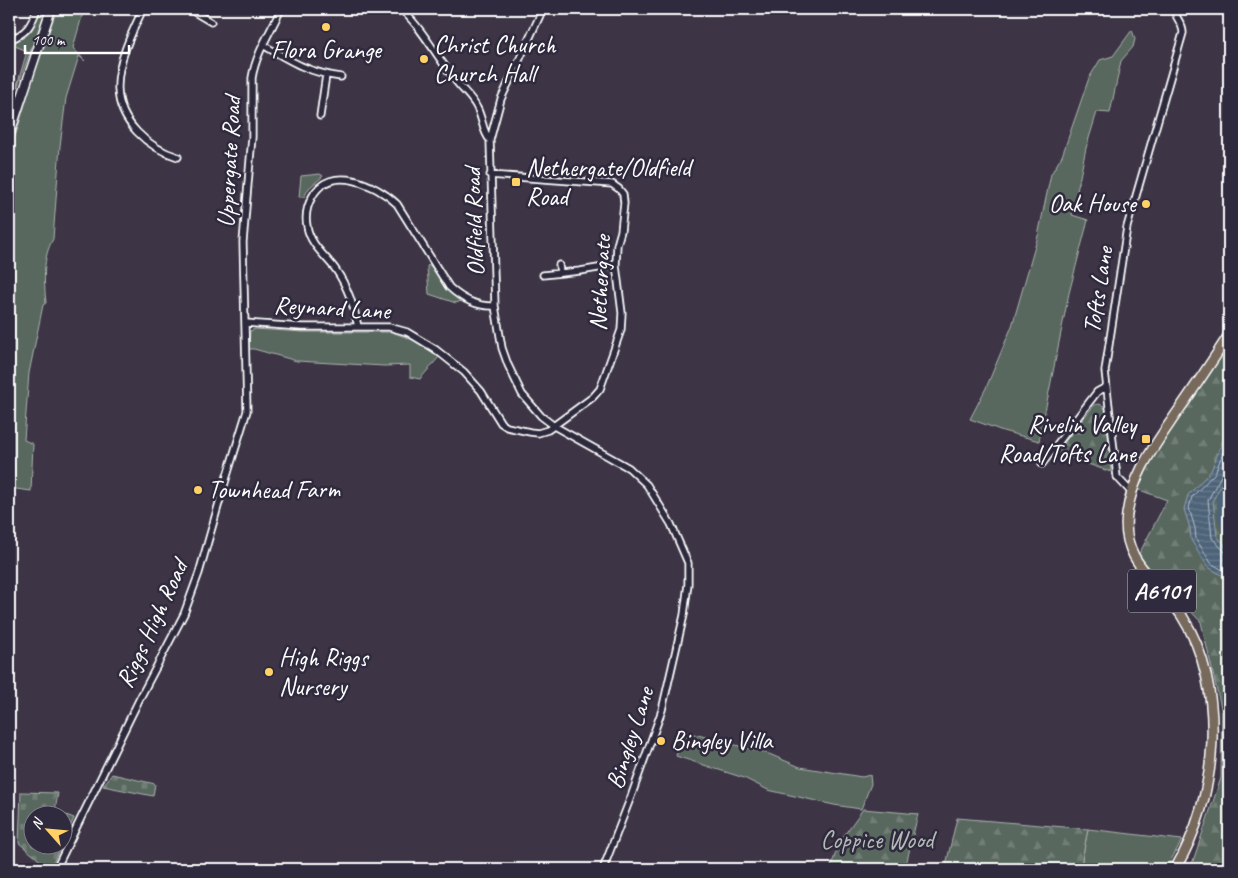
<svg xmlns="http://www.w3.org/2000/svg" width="1238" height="878" font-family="Caveat,sans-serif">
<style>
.green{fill:#58675e;stroke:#acb3ae}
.forest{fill:url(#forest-firs);stroke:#acb3ae}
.cemetery{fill:url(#cemetery-stones);stroke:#acb3ae}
.water{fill:url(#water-rules);stroke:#95a2af}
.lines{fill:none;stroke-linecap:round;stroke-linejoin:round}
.shore{stroke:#b8c1c9;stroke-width:1}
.river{stroke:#4e6479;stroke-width:12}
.minor-casing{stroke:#fff;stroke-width:9}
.secondary-casing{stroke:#fff;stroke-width:11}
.primary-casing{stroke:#fff;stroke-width:12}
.minor{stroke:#2f2a3d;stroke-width:5.5}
.secondary{stroke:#2f2a3d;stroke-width:8}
.primary{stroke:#77695c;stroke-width:9}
.poi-dot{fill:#ffd166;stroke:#2f2a3d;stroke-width:2}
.labels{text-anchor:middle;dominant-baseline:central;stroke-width:5;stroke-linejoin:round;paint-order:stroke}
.shield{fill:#2f2a3d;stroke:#c1bfc5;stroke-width:1}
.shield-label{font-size:24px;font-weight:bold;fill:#fff}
.poi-label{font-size:25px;fill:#fff;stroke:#2f2a3d;text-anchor:start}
.street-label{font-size:25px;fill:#fff;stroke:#2f2a3d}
.park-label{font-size:25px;fill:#b4bbb7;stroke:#2f2a3d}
</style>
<defs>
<pattern id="forest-firs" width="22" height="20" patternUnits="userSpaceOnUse" patternTransform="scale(1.25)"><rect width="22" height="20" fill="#58675e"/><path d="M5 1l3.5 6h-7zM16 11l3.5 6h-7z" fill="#717e76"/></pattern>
<pattern id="cemetery-stones" width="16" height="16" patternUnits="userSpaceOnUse" patternTransform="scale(1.25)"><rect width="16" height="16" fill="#58675e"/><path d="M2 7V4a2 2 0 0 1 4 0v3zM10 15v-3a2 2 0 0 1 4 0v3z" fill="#717e76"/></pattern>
<pattern id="water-rules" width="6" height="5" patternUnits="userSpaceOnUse" patternTransform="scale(1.25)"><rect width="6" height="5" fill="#4e6479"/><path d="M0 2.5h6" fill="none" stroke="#697b8d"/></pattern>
</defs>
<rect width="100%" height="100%" fill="#3d3546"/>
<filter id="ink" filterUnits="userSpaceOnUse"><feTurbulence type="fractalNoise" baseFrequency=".02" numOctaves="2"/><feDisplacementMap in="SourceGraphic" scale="10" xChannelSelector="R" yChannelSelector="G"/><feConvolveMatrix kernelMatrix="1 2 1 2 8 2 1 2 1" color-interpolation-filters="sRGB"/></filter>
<g filter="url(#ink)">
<path class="green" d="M41 9H46L13 99 27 51 10 44 31 31Z
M57 9H84L73 48 85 61 79 56 66 98 60 146 53 239C42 258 44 281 46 303L43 305 29 373 24 440 33 444 31 491 9 488V157L39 58Z
M1132 30 1135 39 1133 47 1121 61 1110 113 1097 112 1086 148 1072 215 1088 220 1069 293 1039 441 1003 431 970 419 986 388 1012 326 1038 236 1051 174 1062 156 1089 78 1100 60 1113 56Z
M320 174 323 176 309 188 304 197H299L301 176Z
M430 265 445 287 461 301 456 303 429 294 427 266Z
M255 329 303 332H392L416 341 439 357 420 379 410 377V365L384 366 297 361 254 349H244L249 343 250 331Z
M683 731 769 754 800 767 862 777 870 775 871 784 861 809 834 805 768 790 744 778 676 756Z
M1088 829 1182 840 1166 869H1048L1052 864 1081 865Z"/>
<path class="forest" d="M1229 344V869H1188L1192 864 1221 778 1222 712 1201 622 1138 556 1167 500 1137 489 1145 469Z
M1099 404 1106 407 1111 472 1056 453 1094 405Z
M863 809 918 814 905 869H830L840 841Z
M957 818 1088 829 1081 865 1052 864 1048 869H999L987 866 980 869H945Z"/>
<path class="cemetery" d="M112 774 155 784 153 796 103 786Z
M21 792 58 793 55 811 74 818 63 842 62 816H32V846H61L50 869 19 843Z"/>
<path class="water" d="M1229 425V471L1213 500 1217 536 1229 550V577L1223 576 1208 567 1191 540 1190 528 1184 509 1188 495 1211 471Z"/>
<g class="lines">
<path class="shore" d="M1229 438 1215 473 1192 497 1189 508 1195 528 1196 539 1211 563 1224 571 1229 572
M1229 469 1223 472 1208 500 1212 538 1224 551 1229 553"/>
<path class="river" d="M1229 486 1222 497 1224 518 1229 530"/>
<g class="minor-casing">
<path id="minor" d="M143 9C132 32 117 62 118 89 119 122 148 148 178 157
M189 9 211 22
M401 9C423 29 437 57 455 80 462 90 472 97 477 108 483 119 482 131 490 140
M543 9 501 99 490 140 495 306 502 348 508 365 522 394 541 416 554 426 629 468 647 485 671 524 688 563V584L684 615 662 710 632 794 603 869
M9 40C27 33 31 26 37 9
M263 45C290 61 309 73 341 77
M320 116 326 75
M559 265 560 273
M543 275 580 271 616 265
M246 323 302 327H389L407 332 435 349 464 372 481 391 501 423 507 427 530 432 538 433 548 430 593 397 600 389 621 330 622 313 616 265 617 245 621 231 624 203 623 194 619 189 612 184 490 175
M358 327C355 308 347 286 336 270 326 256 310 245 307 226 305 216 307 206 312 197 330 163 376 184 397 204L449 287C463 300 477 307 495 306
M1042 464 1097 392 1106 387
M1131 492 1117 477 1105 371 1127 227 1183 33C1183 23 1175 18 1174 9
M56 869 140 698 184 614 199 573 223 489 247 411 243 242 252 137V78C256 53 271 31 281 9"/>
</g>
<g class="secondary-casing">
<path id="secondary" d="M9 136 51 9"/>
</g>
<g class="primary-casing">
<path id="primary" d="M1175 869C1218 799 1228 688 1182 616 1159 581 1120 562 1127 514 1132 476 1153 448 1174 417 1193 390 1211 363 1229 335"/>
</g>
<use href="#minor" class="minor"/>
<use href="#secondary" class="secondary"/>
<use href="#primary" class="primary"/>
</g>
</g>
<g class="poi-dot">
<circle cx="326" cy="27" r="5"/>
<circle cx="424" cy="59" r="5"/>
<rect x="511" y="177" width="10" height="10" rx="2.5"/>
<circle cx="1146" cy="204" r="5"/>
<rect x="1141" y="434" width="10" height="10" rx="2.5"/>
<circle cx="198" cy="490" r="5"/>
<circle cx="269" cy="672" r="5"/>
<circle cx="661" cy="741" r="5"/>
</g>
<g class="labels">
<rect class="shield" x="1128" y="569.5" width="68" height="43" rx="4"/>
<g class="shield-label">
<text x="1162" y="591">A6101</text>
</g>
<g class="poi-label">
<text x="434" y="45">Christ Church<tspan x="434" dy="29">Church Hall</tspan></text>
<text x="326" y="50" text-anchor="middle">Flora Grange</text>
<text x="526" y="168">Nethergate/Oldfield<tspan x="526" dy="29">Road</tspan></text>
<text x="1136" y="204" text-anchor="end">Oak House</text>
<text x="1136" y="425" text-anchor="end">Rivelin Valley<tspan x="1136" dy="29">Road/Tofts Lane</tspan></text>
<text x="208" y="490">Townhead Farm</text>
<text x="279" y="658">High Riggs<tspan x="279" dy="29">Nursery</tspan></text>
<text x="671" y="741">Bingley Villa</text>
</g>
<g class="street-label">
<text transform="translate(229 162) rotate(-87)">Uppergate Road</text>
<text transform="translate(474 222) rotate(-92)">Oldfield Road</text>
<text transform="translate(600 283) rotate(-87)">Nethergate</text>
<text transform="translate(1098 290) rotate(-81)">Tofts Lane</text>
<text transform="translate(332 308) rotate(3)">Reynard Lane</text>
<text transform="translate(152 624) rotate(-65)">Riggs High Road</text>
<text transform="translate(630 738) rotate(-72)">Bingley Lane</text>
</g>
<g class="park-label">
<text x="877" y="840">Coppice Wood</text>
</g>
</g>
<rect width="1238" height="878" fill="none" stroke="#2f2a3d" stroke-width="30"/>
<rect x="15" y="15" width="1208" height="848" fill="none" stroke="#fff" stroke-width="2" filter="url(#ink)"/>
<g transform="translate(48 830) rotate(297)"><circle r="24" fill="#2f2a3d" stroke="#827f8b"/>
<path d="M0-4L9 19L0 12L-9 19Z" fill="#ffd166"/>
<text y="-8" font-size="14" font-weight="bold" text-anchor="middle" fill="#ffffff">N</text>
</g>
<path d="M25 45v8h104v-8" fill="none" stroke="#ffffff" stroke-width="2.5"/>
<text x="32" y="45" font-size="15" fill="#ffffff" stroke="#2f2a3d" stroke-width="4" paint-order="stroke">100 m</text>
</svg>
